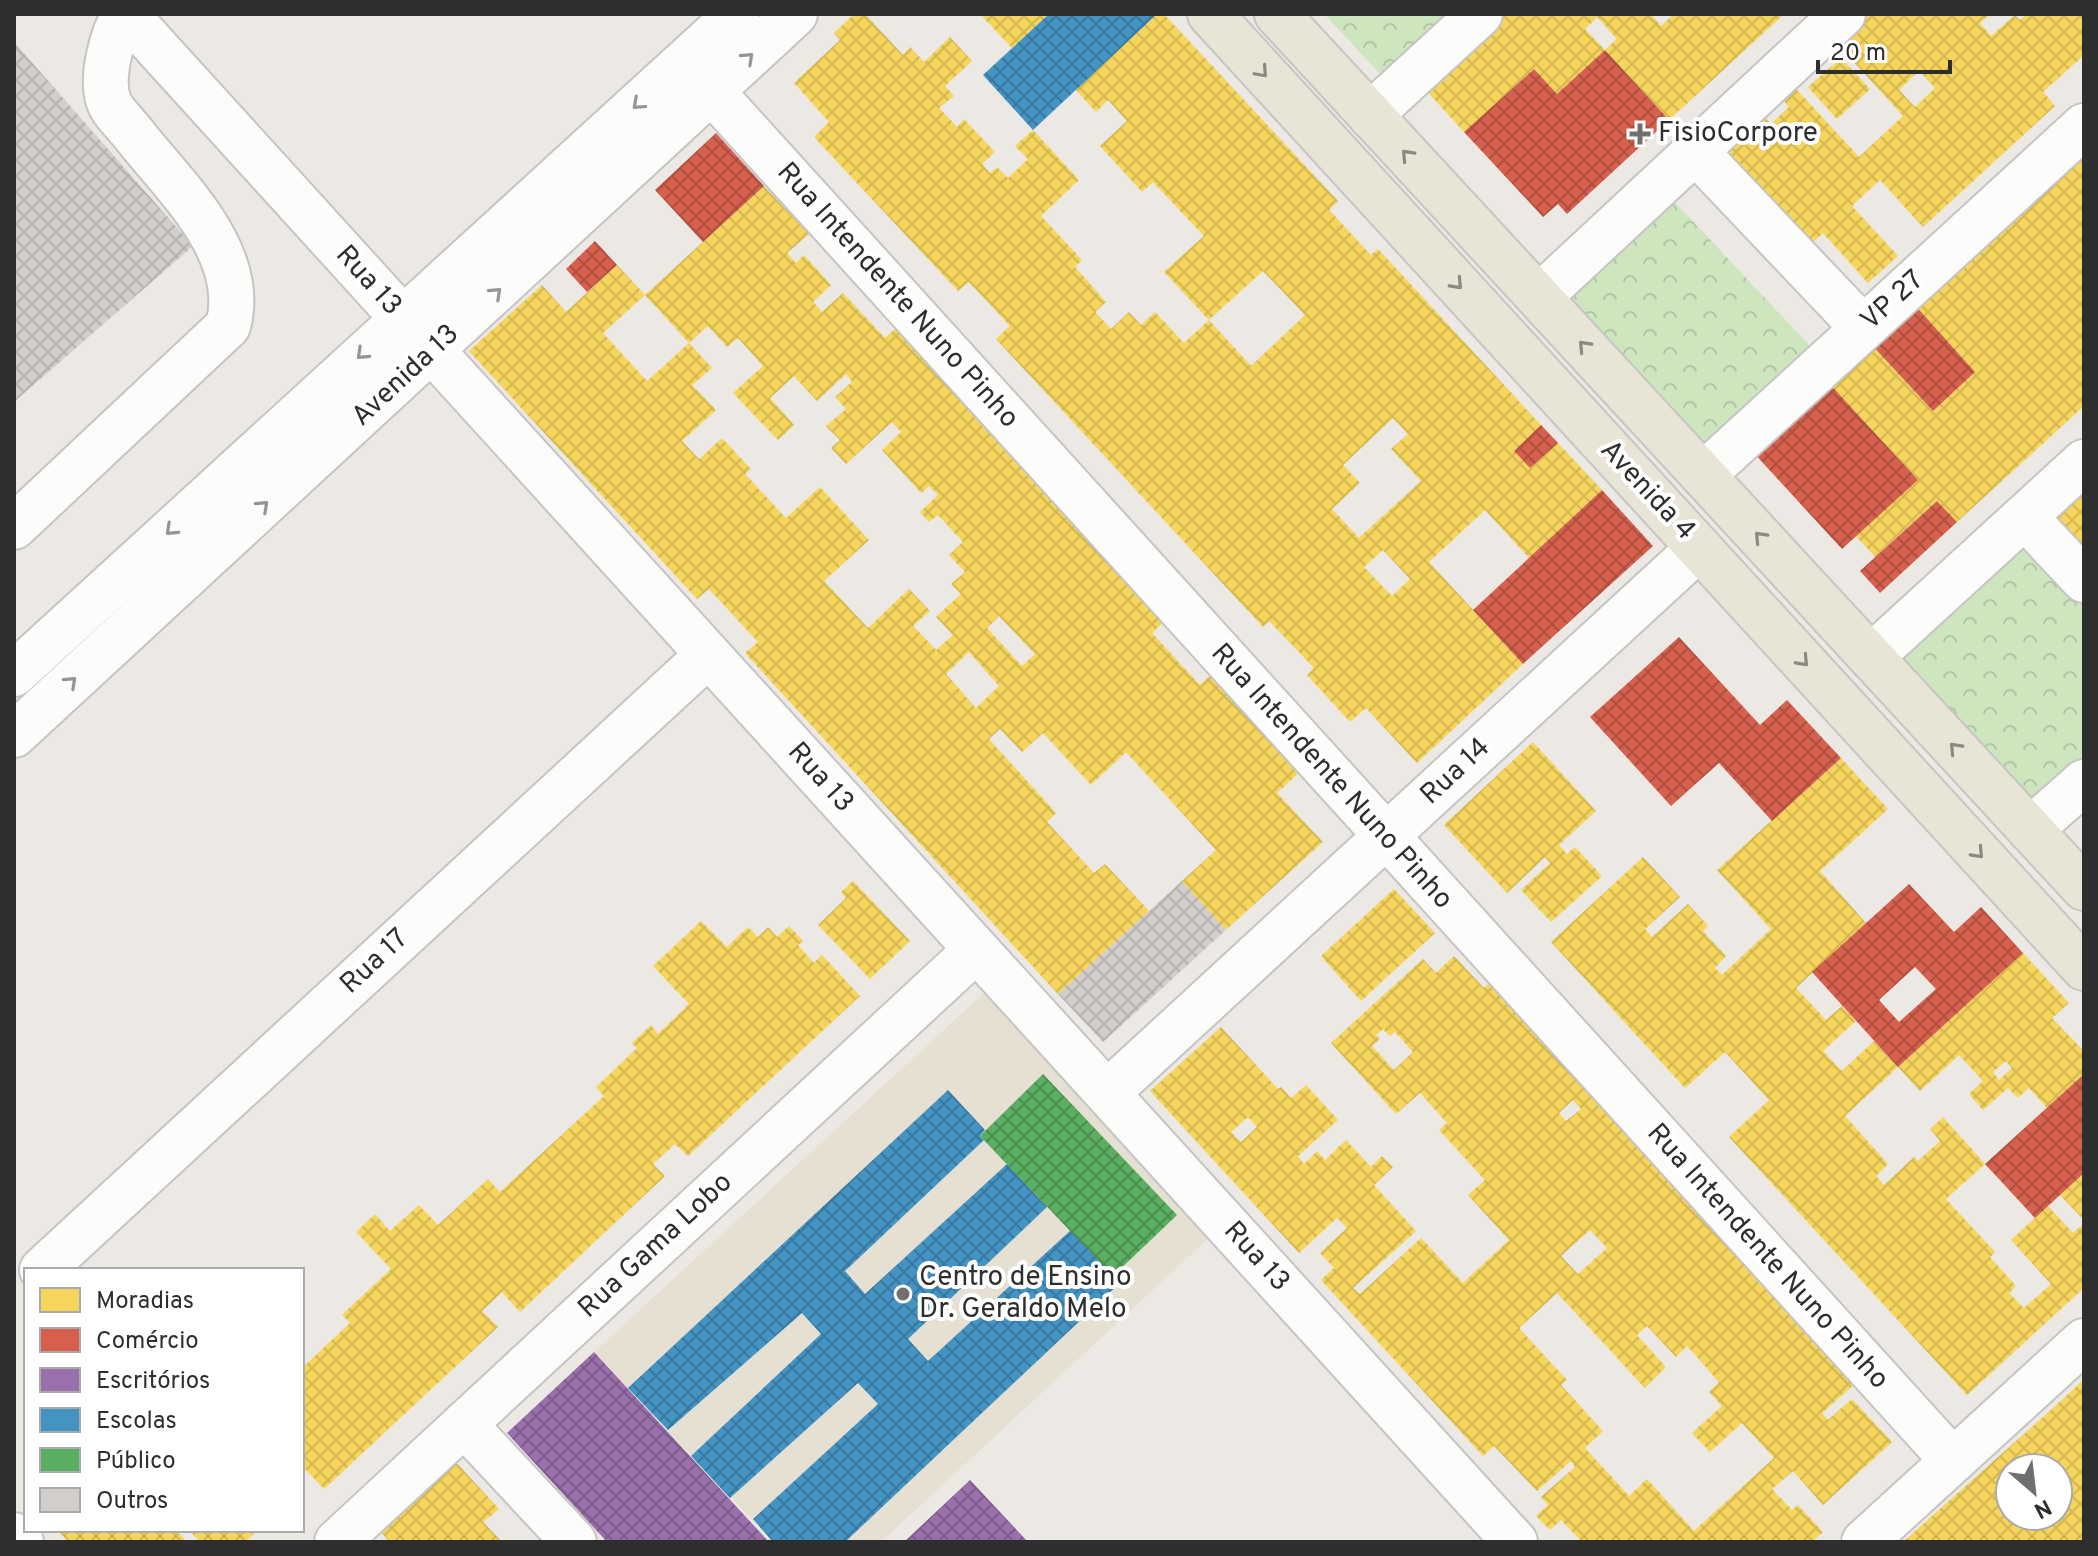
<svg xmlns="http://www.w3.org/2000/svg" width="2098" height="1556" font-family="Overpass,sans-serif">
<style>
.education{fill:#e6e0d3}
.park{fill:url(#park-crowns)}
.homes{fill:url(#homes-cross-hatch);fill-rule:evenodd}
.shops{fill:url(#shops-cross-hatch);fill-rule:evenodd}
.offices{fill:url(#offices-cross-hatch)}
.schools{fill:url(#schools-cross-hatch)}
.public{fill:url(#public-cross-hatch)}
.building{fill:url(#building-cross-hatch)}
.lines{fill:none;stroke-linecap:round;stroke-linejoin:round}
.minor-casing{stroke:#c5c4c5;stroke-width:48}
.major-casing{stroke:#c6c5c4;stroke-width:48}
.minor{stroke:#fcfcfb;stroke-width:44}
.major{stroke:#e8e4d6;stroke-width:44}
.oneway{stroke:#959594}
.oneway2{stroke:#8b8982}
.poi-dot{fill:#706f6e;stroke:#fff;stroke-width:3}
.labels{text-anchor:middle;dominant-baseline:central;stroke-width:8;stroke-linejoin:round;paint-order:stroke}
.poi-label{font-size:28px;fill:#2e2e2e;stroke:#fff;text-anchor:start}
.street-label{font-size:28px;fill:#2e2e2e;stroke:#fff}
</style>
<defs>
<pattern id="park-crowns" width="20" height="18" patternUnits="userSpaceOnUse" patternTransform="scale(2)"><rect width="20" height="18" fill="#cee6be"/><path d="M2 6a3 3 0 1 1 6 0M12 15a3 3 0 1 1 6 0" fill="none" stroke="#b1c6a4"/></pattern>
<pattern id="homes-cross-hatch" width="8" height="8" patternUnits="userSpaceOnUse" patternTransform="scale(2)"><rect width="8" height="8" fill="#f6d55c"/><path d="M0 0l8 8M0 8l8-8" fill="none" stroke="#d3b750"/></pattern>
<pattern id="shops-cross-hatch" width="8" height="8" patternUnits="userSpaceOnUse" patternTransform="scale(2)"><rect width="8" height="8" fill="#d6604d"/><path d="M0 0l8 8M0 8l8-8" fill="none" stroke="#ae5040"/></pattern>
<pattern id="offices-cross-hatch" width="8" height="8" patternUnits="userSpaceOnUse" patternTransform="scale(2)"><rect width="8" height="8" fill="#9970ab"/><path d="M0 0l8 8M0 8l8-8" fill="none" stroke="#7d5c8c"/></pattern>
<pattern id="schools-cross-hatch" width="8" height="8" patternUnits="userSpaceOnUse" patternTransform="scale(2)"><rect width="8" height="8" fill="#4393c3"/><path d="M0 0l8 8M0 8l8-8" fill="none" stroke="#38789f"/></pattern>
<pattern id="public-cross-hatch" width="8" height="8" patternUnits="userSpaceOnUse" patternTransform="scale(2)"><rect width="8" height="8" fill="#5aae61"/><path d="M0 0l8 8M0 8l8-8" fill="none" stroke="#4b8e50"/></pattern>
<pattern id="building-cross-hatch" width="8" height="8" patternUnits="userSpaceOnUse" patternTransform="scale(2)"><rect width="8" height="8" fill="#d1cecb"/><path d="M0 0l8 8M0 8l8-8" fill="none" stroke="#b4b1af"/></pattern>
</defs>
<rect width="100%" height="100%" fill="#ece8e4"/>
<path class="education" d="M986 991 1211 1236 881 1542H773L594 1352Z"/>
<path class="park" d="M1324 14H1453L1384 78Z
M1670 197 1813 349 1703 457 1558 301Z
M2028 533 2084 595V769L2037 811 1893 654Z"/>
<path class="homes" d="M854 14H865L903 55 910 47 924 62 950 37 972 61 945 86 954 96 939 108 957 127 964 119 995 152 982 164 990 173 997 167 1008 178 1028 159 1015 146 1033 130 1079 180 1041 216 1082 260 1075 267 1106 302 1095 312 1111 329 1129 312 1141 325 1155 312 1184 343 1209 320 1251 366 1305 315 1263 271 1209 320 1164 272 1204 236 1153 182 1142 192 1100 146 1127 121 1108 100 1096 112 1075 89 1157 14H1164L1338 201 1329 210 1371 255 1378 249 1541 425 1514 451 1530 468 1558 443 1602 490 1529 558 1485 510 1429 562 1523 664 1417 763 1366 708 1350 722 1307 675 1314 668 1269 621 1263 627 996 339 1010 326 969 282 958 291 814 137 829 122 794 83 840 40 834 33ZM1393 418 1408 434 1391 449 1421 481 1359 538 1332 509 1360 483 1343 465ZM1383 550 1410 579 1392 596 1364 567Z
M980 14H1049L1012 48Z
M1500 14H1651L1661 26 1674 14H1784L1669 120 1605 50 1617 39 1597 17 1585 29 1605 50 1557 94 1534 69 1464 132 1422 86Z
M1857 14H1990L1980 23 1991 36 2015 15 2020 20 2027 14H2084V55L2043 92 2055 106 1923 227 1880 180 1852 206 1898 256 1868 283 1823 233 1805 250 1716 152 1760 112 1771 124 1789 107 1776 92 1789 81 1859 157 1903 116 1831 37ZM1919 71 1935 88 1915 107 1899 90Z
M1841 58 1870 89 1837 119 1808 87Z
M2084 146V406L1957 522 1937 501 1875 557 1856 536 1918 480 1827 381 1870 343 1933 411 1975 372 1913 303Z
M764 186 809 234 787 253 796 263 804 255 831 285 813 302 822 312 843 293 885 338 897 327 1167 619 1152 633 1200 685 1215 671 1304 768 1277 793 1323 842 1226 930 1182 881 1216 850 1126 752 1091 785 1043 733 1022 752 1000 729 989 739 1056 813 1047 822 1094 873 1105 864 1149 911 1058 994 745 653 758 642 709 589 697 599 469 351 542 285 566 312 617 265 645 295 603 333 647 381 689 343 712 368 692 385 716 410 682 441 699 459 722 438 751 469 745 474 786 518 820 487 869 540 824 581 868 628 909 589 930 611 913 626 936 650 953 635 936 617 961 594 951 584 965 572 949 555 963 542 938 515 929 522 920 512 938 495 929 486 921 493 882 450 901 432 892 422 846 464 831 448 840 440 826 426 846 409 835 397 852 382 846 374 817 401 794 376 770 398 794 425 778 440 733 393 763 366 738 338 727 347 708 326 689 343 645 295ZM999 616 1035 654 1022 666 987 628ZM969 652 999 686 976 708 946 674Z
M2084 480V551L2049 513Z
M1533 742 1596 811 1559 845 1567 854 1575 847 1602 876 1551 922 1521 890 1550 863 1545 857 1507 893 1444 825Z
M1841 758 1888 809 1820 871 1866 923 1796 988 1826 1020 1842 1006 1856 1021 1823 1051 1842 1071 1874 1041 1898 1067 1845 1116 1888 1164 1876 1176 1884 1185 1914 1157 1918 1161 1940 1141 1930 1129 1943 1117 1985 1164 1946 1199 1995 1252 1990 1257 2016 1286 2009 1293 2024 1308 2051 1284 2011 1240 2048 1206 2073 1233 2084 1223V1288L1967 1395 1729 1137 1769 1100 1725 1052 1685 1088 1551 942 1643 857 1680 897 1645 929 1652 937 1688 904 1708 926 1703 931 1726 956 1715 968 1722 975 1771 929 1717 870Z
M853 881 910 941 870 979 818 925 846 898 841 892Z
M1394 889 1435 933 1361 1001 1321 956Z
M701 921 727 947 748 927 758 937 768 927 777 937 789 926 803 941 798 945 814 963 822 955 860 996 688 1156 675 1144 653 1164 665 1176 520 1312 502 1292 482 1311 498 1327 324 1489 302 1466V1368L350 1323 342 1315 391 1269 356 1232 375 1214 390 1231 419 1205 438 1225 488 1179 500 1192 604 1096 596 1087 637 1048 632 1043 651 1025 658 1034 689 1004 653 966Z
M2023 953 2069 1003 2052 1018 2084 1051V1074L2047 1108 2029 1088 2018 1098 2008 1088 1983 1110 1969 1094 1983 1081 1959 1055 1920 1091 1898 1067ZM2006 1061 2012 1068 1999 1080 1993 1072Z
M1454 956 1484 988 1496 976 1547 1032 1539 1038 1585 1089 1595 1079 1865 1375 1822 1413 1828 1420 1852 1399 1892 1442 1823 1505 1793 1471 1772 1489 1792 1510 1798 1505 1823 1532 1812 1542H1579L1580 1540 1561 1520 1550 1530 1536 1516 1548 1505 1541 1497 1575 1467 1571 1461 1537 1491 1494 1446 1483 1456 1321 1280 1334 1268 1320 1253 1347 1228 1337 1218 1299 1253 1150 1091 1221 1027 1278 1089 1281 1087 1291 1098 1306 1085 1338 1120 1298 1156 1304 1164 1317 1151 1325 1160 1346 1140 1371 1167 1382 1156 1393 1167 1374 1185 1416 1231 1353 1288 1360 1294 1421 1238 1463 1283 1509 1240 1468 1195 1485 1180 1439 1130 1447 1123 1420 1093 1396 1114 1331 1043 1423 959 1436 973ZM1383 1029 1390 1036 1395 1032 1413 1052 1394 1070 1372 1046 1380 1039 1376 1035ZM1573 1100 1581 1109 1566 1121 1559 1113ZM1248 1117 1257 1127 1241 1142 1231 1132ZM1590 1230 1607 1248 1578 1274 1561 1256ZM1557 1293 1645 1388 1666 1367 1637 1335 1647 1326 1676 1357 1687 1346 1719 1382 1709 1392 1722 1406 1692 1433 1710 1452 1742 1423 1774 1458 1694 1531 1647 1479 1629 1496 1585 1448 1603 1431 1561 1385 1567 1380 1519 1328Z
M2084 1173V1220L2060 1195Z
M2084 1379V1542H1903L2063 1399ZM2010 1468H2058V1516H2010Z
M453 1459 499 1509 483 1522 502 1542H390L377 1528Z
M57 1530H176L187 1542H69Z
M189 1530H251L254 1534 245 1542H200Z"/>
<path class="shops" d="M1605 50 1669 120 1567 214 1558 204 1543 217 1464 132 1534 69 1557 94Z
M716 133 764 186 703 242 655 190Z
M595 241 617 265 587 292 566 269Z
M1913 303 1975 372 1933 411 1870 343Z
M1827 381 1918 480 1842 549 1752 451Z
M1541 425 1558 443 1530 468 1514 451Z
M1602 490 1653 546 1523 664 1473 610Z
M1937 501 1957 522 1880 593 1860 571Z
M1679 637 1760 725 1787 700 1841 758 1772 821 1719 763 1671 806 1590 717Z
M1909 884 1954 932 1981 907 2023 953 1898 1067 1812 972ZM1915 967 1936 989 1899 1022 1879 1000Z
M2084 1074V1173L2035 1218 1985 1164Z"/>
<path class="offices" d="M594 1352 769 1542H607L507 1433Z
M970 1480 1028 1542H904Z"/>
<path class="schools" d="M1049 14H1157L1033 130 983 75Z
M948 1090 985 1130 980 1136 984 1140 845 1271 865 1294 1007 1164 1047 1207 908 1339 928 1361 1071 1230 1120 1283 845 1542H773L753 1519 878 1404 858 1383 730 1498 691 1456 821 1334 802 1313 668 1430 628 1388Z"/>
<path class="public" d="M1043 1074 1177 1215 1113 1276 980 1136Z"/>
<path class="building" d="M14 42 193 246 14 402Z
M1182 881 1226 930 1103 1042 1058 994Z"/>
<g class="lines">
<g class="minor-casing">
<path id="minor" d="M126 14 1515 1542
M685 62 1953 1461
M1370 115 1480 14
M1695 151 1863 328
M1539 297 1843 14
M1703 475 2084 126
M2025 517 2084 580
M14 527 228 326C248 253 176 188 135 136 128 126 113 113 109 102 100 79 112 33 125 14
M1871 657 2084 462
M14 674 737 14
M14 735 795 14
M2030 830 2084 782
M1107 1093 1699 548
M42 1270 708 655
M464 1424 574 1542
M14 1535 21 1542
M337 1542 976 950
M1864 1542 2084 1341"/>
</g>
<g class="major-casing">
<path id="major" d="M1210 14 2084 968
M1277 14 2084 888"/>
</g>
<use href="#minor" class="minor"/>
<use href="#major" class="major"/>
</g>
<defs><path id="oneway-chevron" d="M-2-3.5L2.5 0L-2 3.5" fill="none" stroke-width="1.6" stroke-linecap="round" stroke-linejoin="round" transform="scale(2)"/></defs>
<g class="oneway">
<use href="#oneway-chevron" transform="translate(748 58) rotate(-43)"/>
<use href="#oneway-chevron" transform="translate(638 104) rotate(138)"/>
<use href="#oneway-chevron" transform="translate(496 293) rotate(-43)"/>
<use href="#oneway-chevron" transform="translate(362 354) rotate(137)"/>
<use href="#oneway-chevron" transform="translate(263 506) rotate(-43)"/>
<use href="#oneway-chevron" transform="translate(171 530) rotate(137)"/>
<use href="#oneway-chevron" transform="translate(71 682) rotate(-43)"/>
</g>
<g class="oneway2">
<use href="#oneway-chevron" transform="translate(1262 72) rotate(48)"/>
<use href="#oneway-chevron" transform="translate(1407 155) rotate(-133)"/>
<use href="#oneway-chevron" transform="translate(1457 284) rotate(47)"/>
<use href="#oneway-chevron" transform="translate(1584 346) rotate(-133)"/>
<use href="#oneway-chevron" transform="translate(1760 537) rotate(-133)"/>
<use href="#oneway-chevron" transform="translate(1803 661) rotate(47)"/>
<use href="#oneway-chevron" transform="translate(1955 748) rotate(-133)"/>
<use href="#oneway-chevron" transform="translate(1978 853) rotate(47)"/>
</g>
<g class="poi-dot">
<path d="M1636 122h8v8h8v8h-8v8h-8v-8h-8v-8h8z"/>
<circle cx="903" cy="1294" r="8"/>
</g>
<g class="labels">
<g class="poi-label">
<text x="1658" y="134">FisioCorpore</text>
<text x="919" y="1278">Centro de Ensino<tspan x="919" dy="32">Dr. Geraldo Melo</tspan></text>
</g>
<g class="street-label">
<text transform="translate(368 281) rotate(48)">Rua 13</text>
<text transform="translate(897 296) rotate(48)">Rua Intendente Nuno Pinho</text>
<text transform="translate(1893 301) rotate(-42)">VP 27</text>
<text transform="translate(406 376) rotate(-43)">Avenida 13</text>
<text transform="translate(1647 491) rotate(47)">Avenida 4</text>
<text transform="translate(1456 772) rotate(-43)">Rua 14</text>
<text transform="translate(1331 777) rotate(48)">Rua Intendente Nuno Pinho</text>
<text transform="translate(820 778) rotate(48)">Rua 13</text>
<text transform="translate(375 962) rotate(-43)">Rua 17</text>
<text transform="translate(656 1246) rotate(-43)">Rua Gama Lobo</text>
<text transform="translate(1256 1257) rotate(48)">Rua 13</text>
<text transform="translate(1767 1257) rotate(48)">Rua Intendente Nuno Pinho</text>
</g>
</g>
<rect width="2098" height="1556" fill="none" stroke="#2e2e2e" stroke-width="32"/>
<rect x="24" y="1268" width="280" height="264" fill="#ffffff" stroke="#ababab" stroke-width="2"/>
<rect x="40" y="1288" width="40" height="24" fill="#f6d55c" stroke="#ababab" stroke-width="2"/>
<text x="96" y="1308" font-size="24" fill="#2e2e2e">Moradias</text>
<rect x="40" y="1328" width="40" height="24" fill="#d6604d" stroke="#ababab" stroke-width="2"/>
<text x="96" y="1348" font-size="24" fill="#2e2e2e">Comércio</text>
<rect x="40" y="1368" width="40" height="24" fill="#9970ab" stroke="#ababab" stroke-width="2"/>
<text x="96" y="1388" font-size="24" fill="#2e2e2e">Escritórios</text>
<rect x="40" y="1408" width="40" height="24" fill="#4393c3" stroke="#ababab" stroke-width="2"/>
<text x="96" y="1428" font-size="24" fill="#2e2e2e">Escolas</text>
<rect x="40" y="1448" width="40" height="24" fill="#5aae61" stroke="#ababab" stroke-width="2"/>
<text x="96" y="1468" font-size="24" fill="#2e2e2e">Público</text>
<rect x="40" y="1488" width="40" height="24" fill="#d1cecb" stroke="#ababab" stroke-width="2"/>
<text x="96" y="1508" font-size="24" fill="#2e2e2e">Outros</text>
<g transform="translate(2034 1492) rotate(152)"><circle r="38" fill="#ffffff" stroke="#ababab" stroke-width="2"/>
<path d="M0-6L14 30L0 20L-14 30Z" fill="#706f6e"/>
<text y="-12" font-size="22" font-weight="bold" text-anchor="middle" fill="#2e2e2e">N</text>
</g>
<path d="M1818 60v12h132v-12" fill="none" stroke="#2e2e2e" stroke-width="4"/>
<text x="1830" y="60" font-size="24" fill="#2e2e2e" stroke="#ffffff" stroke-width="6" paint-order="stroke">20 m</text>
</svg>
